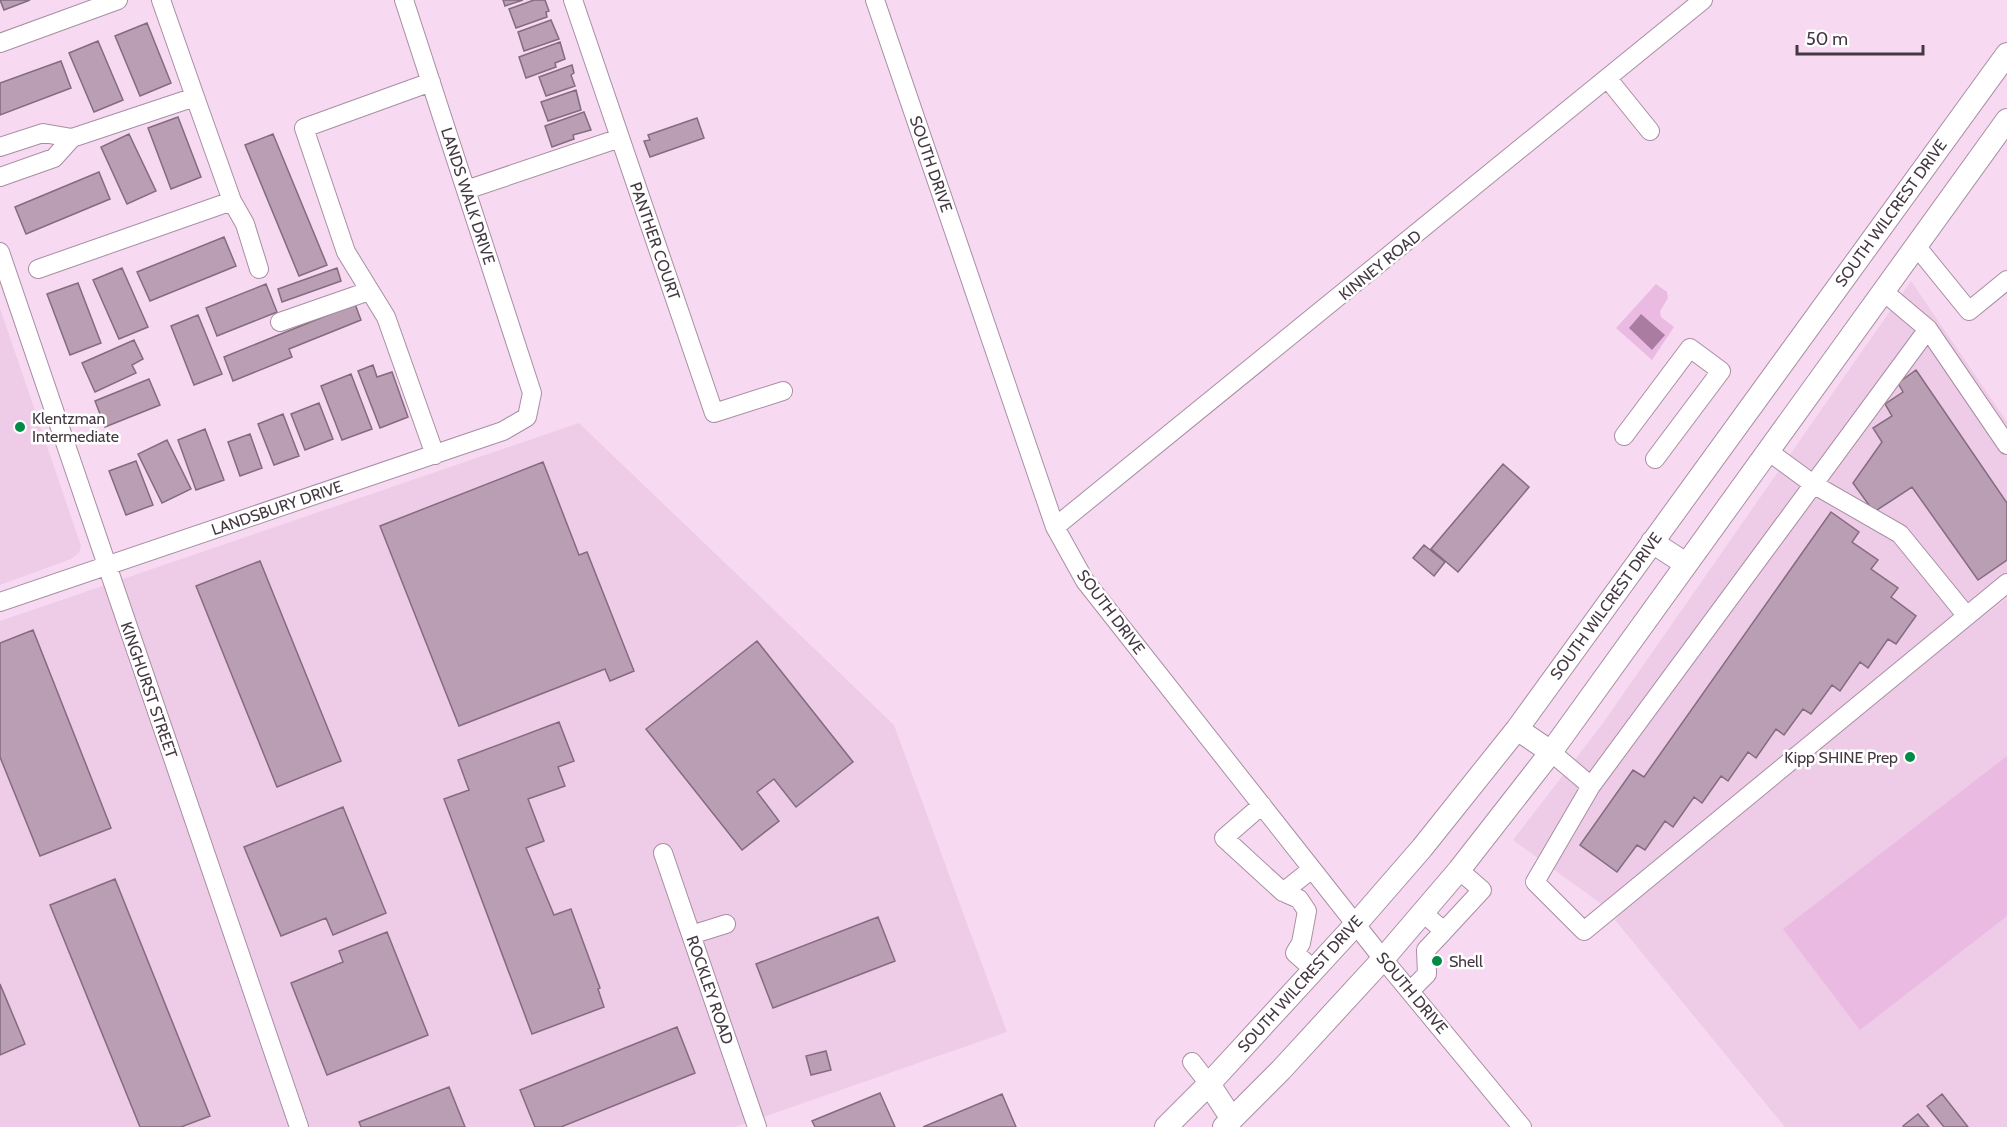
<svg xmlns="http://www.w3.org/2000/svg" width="2007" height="1127" font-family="Cabin,sans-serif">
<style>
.built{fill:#eecbe7}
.green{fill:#ebbae2}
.water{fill:#aa7ca2}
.building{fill:#b99eb4;stroke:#846b7f;stroke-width:1.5}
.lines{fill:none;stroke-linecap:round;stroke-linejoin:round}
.minor-casing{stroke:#a88ea3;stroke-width:20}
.major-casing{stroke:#a88ea3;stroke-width:24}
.minor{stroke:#fff;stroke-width:18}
.major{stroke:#fff;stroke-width:22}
.poi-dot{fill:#038a47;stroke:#fff;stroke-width:2}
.labels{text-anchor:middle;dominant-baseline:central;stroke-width:5;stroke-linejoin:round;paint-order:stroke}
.street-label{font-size:16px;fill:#443842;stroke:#fff}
.poi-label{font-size:16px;fill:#443842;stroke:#fff;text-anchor:start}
</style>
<rect width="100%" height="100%" fill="#f7daf1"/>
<path class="built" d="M1911 281 2007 422V597L1977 622 2007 598V1127H1785L1615 920 1618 916 1513 840 1603 723Z
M0 308 81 546 79 553 71 559 0 585Z
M579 423 894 725 1007 1032 735 1127H0V621Z"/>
<path class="green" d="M1656 284 1667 292 1668 298 1660 311 1661 317 1674 327 1652 360 1616 328Z
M2007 756V916L1860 1030 1783 929Z"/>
<path class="water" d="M1641 314 1665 335 1652 350 1629 328Z"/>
<path class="building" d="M0 0H30L4 10Z
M503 0H523L505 6Z
M534 0H545L549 11 546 12 547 17 516 28 509 9Z
M551 20 559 39 524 51 518 32Z
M147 23 171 83 140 96 115 36Z
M98 41 123 100 94 112 69 53Z
M560 42 565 59 555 63 556 67 526 78 519 57Z
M61 61 71 88 0 115V83Z
M572 65 574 73 571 75 575 86 546 96 539 77Z
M576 90 581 110 548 121 541 102Z
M584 112 591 130 573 135 574 139 552 147 545 126Z
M178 117 201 177 171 189 148 128Z
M697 118 704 138 650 157 644 141 650 140 648 135Z
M129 134 156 191 127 204 101 147Z
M273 134 327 265 299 276 245 145Z
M99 172 110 199 26 234 15 207Z
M224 237 236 266 150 301 137 272Z
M122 268 148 327 119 339 93 280Z
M337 268 341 281 282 302 278 289Z
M78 283 101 343 70 355 47 294Z
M266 284 277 312 217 336 206 308Z
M355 304 361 320 289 349 292 357 233 381 224 357Z
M198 315 222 374 194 385 171 326Z
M134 340 143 359 132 365 136 373 95 392 82 363Z
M373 365 377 377 392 372 408 417 380 428 358 371Z
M1916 370 2007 503V560L1978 580 1912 487 1874 512 1853 483 1882 442 1873 428 1892 416 1885 404 1903 392 1898 383Z
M351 374 372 429 342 440 321 386Z
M149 379 160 405 105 427 95 401Z
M319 403 333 439 305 450 291 414Z
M283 414 299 456 274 465 258 424Z
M205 429 224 480 196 490 178 440Z
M250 434 262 468 240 476 228 442Z
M167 440 191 489 162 503 138 454Z
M136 461 153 505 126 515 109 471Z
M543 462 579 555 587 552 634 671 610 681 605 669 459 726 380 526Z
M1503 464 1529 487 1458 572 1431 549Z
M1831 512 1859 532 1852 542 1878 560 1871 569 1898 588 1891 597 1916 616 1896 644 1888 639 1868 668 1860 662 1840 691 1832 685 1811 714 1803 709 1784 735 1776 729 1756 758 1748 752 1728 781 1721 776 1702 803 1694 797 1673 827 1665 821 1645 850 1637 845 1617 872 1580 845 1633 770 1644 777Z
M1424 545 1445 562 1434 576 1413 558Z
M260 561 341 761 277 787 196 586Z
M33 630 111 828 40 856 0 757V643Z
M757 641 853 762 796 807 774 779 757 792 779 821 742 850 646 729Z
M559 722 574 761 558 767 565 786 528 799 544 841 526 848 554 915 571 909 600 988 598 989 604 1007 532 1034 444 799 469 790 458 760Z
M343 807 386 913 333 935 326 918 281 936 244 847Z
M115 879 210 1116 181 1127H140L50 905Z
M878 917 895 961 773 1008 756 964Z
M387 932 428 1035 327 1075 291 983 343 962 339 951Z
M0 984 25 1044 0 1055Z
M677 1027 695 1073 561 1127H535L520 1090Z
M826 1051 831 1070 811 1075 806 1056Z
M449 1087 465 1127H361L359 1122Z
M880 1093 895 1127H815L812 1121Z
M1002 1094 1016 1127H923Z
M1942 1094 1968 1127H1944L1927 1106Z
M1918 1114 1929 1127H1904L1903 1126Z"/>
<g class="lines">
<g class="minor-casing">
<path id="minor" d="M573 0 714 413 783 391
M875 0 1055 527 1085 581 1383 959 1522 1127
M0 43 118 0
M1608 79 1650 131
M431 82 304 128 346 252 386 317 435 455
M0 147 43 133 72 138
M0 177 54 158 72 138 195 97 161 0
M466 190 620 138
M232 201 245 224 259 269
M1917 247 1969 311 2007 280
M0 252 299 1127
M38 269 232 201 195 97
M1884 292 1928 329 2007 445
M280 322 369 291
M1928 329 1591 786 1535 882 1584 931 2007 583
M1624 436 1690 348 1721 371 1655 459
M1768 451 1813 484 1900 534 1966 615
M1055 527 1703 0
M0 602 503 431 527 417 532 393 404 0
M1551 752 1591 786
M1262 805 1224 838 1283 892 1312 869
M663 853 757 1127
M1283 892 1299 899 1307 911 1301 943 1295 953 1313 969
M1423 913 1444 931 1482 890 1459 870
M691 935 726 924
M1410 991 1427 974 1426 950 1444 931
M1192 1062 1209 1084"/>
</g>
<g class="major-casing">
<path id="major" d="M1652 542 1686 564
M1517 729 1551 752
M1209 1084 1232 1119
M1166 1127 1209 1084 1356 924 1422 848 1517 729 2007 54
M1224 1127 1281 1070 1383 959 1459 870 1551 752 2007 120"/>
</g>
<use href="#minor" class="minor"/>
<use href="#major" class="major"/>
</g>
<g class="poi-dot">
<circle cx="20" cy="427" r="6"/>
<circle cx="1910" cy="757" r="6"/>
<circle cx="1437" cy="961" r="6"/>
</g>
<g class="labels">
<g class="street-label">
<text transform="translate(931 164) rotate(71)">SOUTH DRIVE</text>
<text transform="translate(468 196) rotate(72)">LANDS WALK DRIVE</text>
<text transform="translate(1891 213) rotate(-54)">SOUTH WILCREST DRIVE</text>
<text transform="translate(655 241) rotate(71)">PANTHER COURT</text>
<text transform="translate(1380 265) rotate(-39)">KINNEY ROAD</text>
<text transform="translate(277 508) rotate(-19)">LANDSBURY DRIVE</text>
<text transform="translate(1606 606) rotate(-54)">SOUTH WILCREST DRIVE</text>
<text transform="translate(1111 612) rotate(53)">SOUTH DRIVE</text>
<text transform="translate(149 690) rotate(71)">KINGHURST STREET</text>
<text transform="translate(1300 984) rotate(-48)">SOUTH WILCREST DRIVE</text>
<text transform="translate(710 990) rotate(71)">ROCKLEY ROAD</text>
<text transform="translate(1412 993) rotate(50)">SOUTH DRIVE</text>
</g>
<g class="poi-label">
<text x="32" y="418">Klentzman<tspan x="32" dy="18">Intermediate</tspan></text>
<text x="1898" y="757" text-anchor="end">Kipp SHINE Prep</text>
<text x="1449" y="961">Shell</text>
</g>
</g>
<path d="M1797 45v9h126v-9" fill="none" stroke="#443842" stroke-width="3"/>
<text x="1806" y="45" font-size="18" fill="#443842" stroke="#ffffff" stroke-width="4.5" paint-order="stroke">50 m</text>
</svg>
